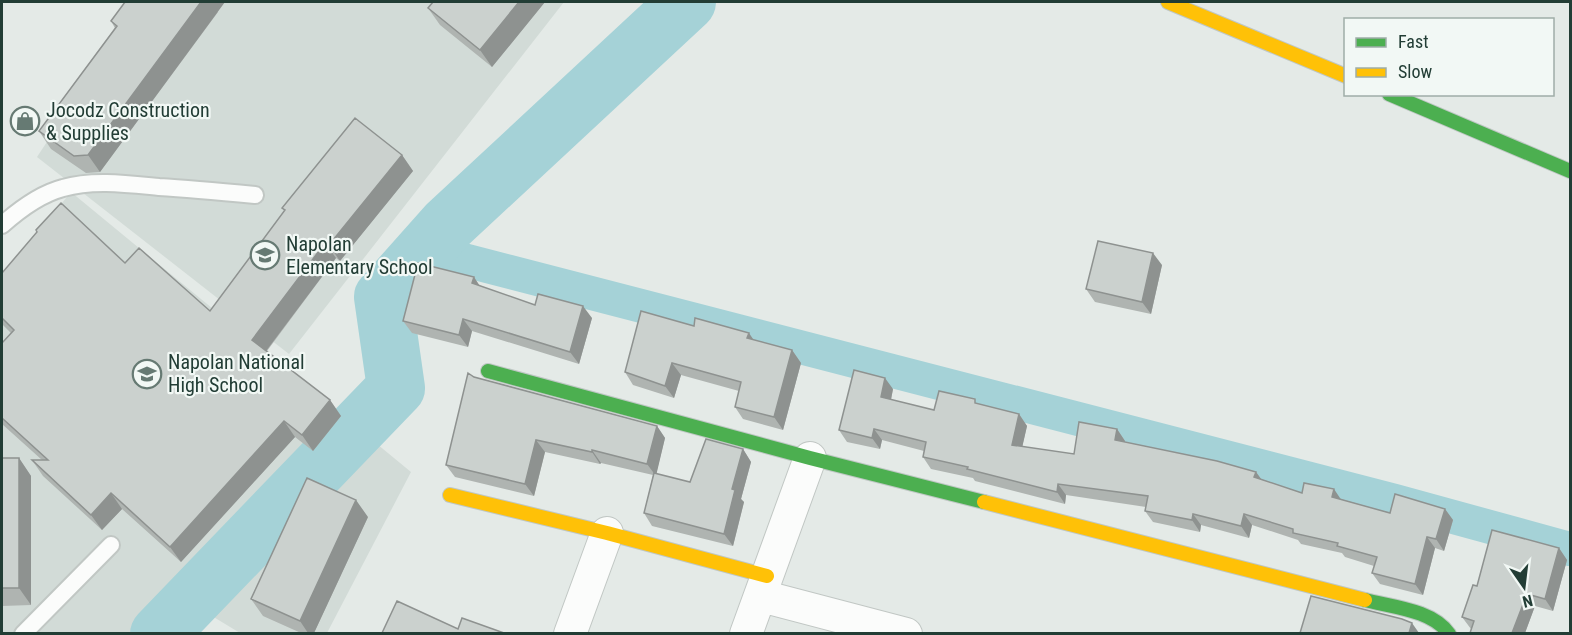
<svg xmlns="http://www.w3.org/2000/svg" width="1572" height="635" font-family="'Roboto Condensed',sans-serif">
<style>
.built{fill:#d2dbd7}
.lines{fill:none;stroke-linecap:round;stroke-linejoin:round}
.canal{stroke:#a5d2d7;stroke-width:34}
.river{stroke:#a5d2d7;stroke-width:58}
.lane-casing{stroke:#c1c7c4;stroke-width:20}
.street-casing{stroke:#c1c7c4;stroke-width:34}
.fast-casing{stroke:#bfc7c4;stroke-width:16}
.slow-casing{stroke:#bfc7c4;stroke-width:16}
.lane{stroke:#fbfcfb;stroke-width:16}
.street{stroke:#fbfcfb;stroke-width:32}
.fast{stroke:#4caf50;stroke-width:14}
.slow{stroke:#ffc107;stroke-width:14}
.wall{fill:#afb4b1}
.shaded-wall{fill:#8e9290}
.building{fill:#cbd1ce;stroke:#8e9290;stroke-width:1.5}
.labels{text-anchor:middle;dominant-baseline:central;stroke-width:4.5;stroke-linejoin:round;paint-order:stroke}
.poi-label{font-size:20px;fill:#223d35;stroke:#f2f8f5;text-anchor:start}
</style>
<rect width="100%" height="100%" fill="#e4eae7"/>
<path class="built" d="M139 2H564L289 354 37 157Z
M71 192 411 472 327 633H240L174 593 134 633 2 634V276Z"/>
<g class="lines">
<path class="canal" d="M425 250 1395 501 1570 549"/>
<path class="river" d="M159 634 396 388 383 297 447 225 687 2"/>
<g class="lane-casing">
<path id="lane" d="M2 225C20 209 40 194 63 188 93 179 129 184 159 187 191 189 223 192 255 195
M23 634 111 545"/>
</g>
<g class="street-casing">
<path id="street" d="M761 596 906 634
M570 634 607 533
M746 634 810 458"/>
</g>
<g class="fast-casing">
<path id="fast" d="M1389 94 1570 171
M488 371 810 458 984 502
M1365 600C1392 607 1433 610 1449 634"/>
</g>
<g class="slow-casing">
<path id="slow" d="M1168 2 1346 76
M450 495 607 533 767 576
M984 502 1365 600"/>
</g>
<use href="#lane" class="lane"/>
<use href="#street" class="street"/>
<use href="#fast" class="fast"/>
<use href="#slow" class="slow"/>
</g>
<path class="wall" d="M545 2 492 67 440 25 428 8Z
M218 12 100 172 86 173 51 149 39 131 115 28 111 21Z
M402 155 413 171 340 261 336 258 267 351 330 400 341 416 313 451 295 437 181 562 122 509 102 530 43 476 32 460H42L2 424V343L11 333 2 324V273L125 263 210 311 284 211 282 208Z
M1162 265 1151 314 1095 302 1086 289Z
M474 277 480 286 535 305 592 318 579 364 472 331 468 347 412 333 403 321Z
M694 326 792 350 801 363 783 430 743 419 735 407 739 391 681 375 674 398 633 385 625 372Z
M474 377 657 426 665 438 656 474 690 482 743 449 751 462 741 499 744 502 733 546 652 526 644 513 653 475 601 463 600 464 545 452 534 496 455 477 446 465Z
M893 389 891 400 934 410 979 404 1019 414 1027 426 1022 447 1074 454 1117 429 1125 441 1124 442 1256 472 1261 479 1302 493 1341 499 1390 513 1445 509 1453 520 1444 551 1435 548 1423 595 1380 584 1372 573 1374 566 1345 557 1342 553 1301 544 1298 540 1252 525 1249 538 1201 525 1200 532 1153 522 1145 511 1146 507 1066 495 1065 504 975 481 973 478 931 469 923 457 924 451 882 440 880 449 847 442 839 430Z
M2 458H19L31 476V605L2 606Z
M368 517 314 633H301L263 616 251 599Z
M1559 548 1567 560 1553 611 1535 606 1525 633H1470L1471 629 1462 617 1477 586Z"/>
<path class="shaded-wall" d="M201 2H225L100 172 88 155Z
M519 2H545L492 67 480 50Z
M402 155 413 171 340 261 329 245Z
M325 243 336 258 263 355 252 340Z
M1153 253 1162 265 1151 314 1142 302Z
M474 277 482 290 472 283Z
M583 306 592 318 579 364 570 352Z
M463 319 472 331 468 347 459 335Z
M749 333 757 345 747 338Z
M792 350 801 363 783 430 774 417Z
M672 363 681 375 674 398 665 386Z
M885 378 893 389 889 409 881 397Z
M330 400 341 416 313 451 302 435Z
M1019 414 1027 426 1020 457 1012 445Z
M284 421 295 437 181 562 170 547Z
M657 426 665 438 656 476 647 464Z
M874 429 882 440 880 449 872 438Z
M1117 429 1125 441 1123 452 1115 440Z
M536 440 545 452 534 496 525 484Z
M743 449 751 462 741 499 744 502 733 546 724 534 732 489Z
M592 450 601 463 600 464 592 452Z
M19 458 31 476V605L19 588Z
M1256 472 1264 483 1254 477Z
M1058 484 1066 495 1065 504 1057 492Z
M1334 489 1342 501 1332 497Z
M111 493 122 509 102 530 91 515Z
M356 500 368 517 314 633H308L300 621Z
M1445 509 1453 520 1444 551 1436 539Z
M1193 514 1201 525 1200 532 1192 520Z
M1244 514 1252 525 1249 538 1241 526Z
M1427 537 1435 548 1423 595 1415 584Z
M1559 548 1567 560 1553 611 1545 599Z
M1527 594 1535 606 1525 633H1512Z
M1412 623 1419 633H1409Z"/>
<path class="building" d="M125 2H201L88 155 74 156 39 131 117 26 111 21Z
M433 2H519L480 50 428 8Z
M355 118 402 155 329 245 325 243 252 340 330 400 302 435 284 421 170 547 111 493 91 515 32 460H48L2 418V343L14 330 2 318V273L37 232 36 230 61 203 125 263 139 248 210 311 285 210 282 208Z
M1098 241 1153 253 1142 302 1086 289Z
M418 263 474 277 472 283 535 305 538 294 583 306 570 352 463 319 459 335 403 321Z
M641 311 694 326 695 318 749 333 747 338 792 350 774 417 735 407 741 382 672 363 665 386 625 372Z
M854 370 885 378 881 397 934 410 939 391 975 399V403L1019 414 1012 445 1074 454 1079 422 1117 429 1115 440 1217 461 1256 472 1254 477 1302 493 1304 483 1334 489 1332 497 1390 513 1395 494 1445 509 1436 539 1427 537 1415 584 1372 573 1377 557 1337 546 1338 543 1293 533V529L1244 514 1241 526 1193 514 1192 520 1145 511 1148 496 1058 484 1057 492 967 469 968 467 923 457 926 442 874 429 872 438 839 430Z
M468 373 474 377 657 426 647 464 592 450V452L536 440 525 484 446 465Z
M706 439 743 449 732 489 735 490 724 534 644 513 654 473 690 482Z
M2 458H19V588H2Z
M307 478 356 500 300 621 251 599Z
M1492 530 1559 548 1545 599 1527 594 1512 633H1470L1474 621 1462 617 1473 585 1477 586Z
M1311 596 1402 619 1412 623 1409 633H1300Z
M397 601 458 629 462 618 504 633H382Z"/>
<defs>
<g id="shop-ring" transform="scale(1.5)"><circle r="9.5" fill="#f2f8f5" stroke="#667a73" stroke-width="1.5"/><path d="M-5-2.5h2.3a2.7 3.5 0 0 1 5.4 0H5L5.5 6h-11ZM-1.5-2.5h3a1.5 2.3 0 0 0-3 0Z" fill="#667a73"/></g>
<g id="school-ring" transform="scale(1.5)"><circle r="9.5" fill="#f2f8f5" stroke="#667a73" stroke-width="1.5"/><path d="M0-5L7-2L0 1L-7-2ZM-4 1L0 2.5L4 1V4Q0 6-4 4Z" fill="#667a73"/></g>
</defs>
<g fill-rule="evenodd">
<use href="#shop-ring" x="25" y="121"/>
<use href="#school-ring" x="265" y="255"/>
<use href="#school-ring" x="147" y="374"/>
</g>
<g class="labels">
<g class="poi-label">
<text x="46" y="110">Jocodz Construction<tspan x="46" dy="23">&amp; Supplies</tspan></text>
<text x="286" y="244">Napolan<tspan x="286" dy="23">Elementary School</tspan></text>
<text x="168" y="362">Napolan National<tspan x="168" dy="23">High School</tspan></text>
</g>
</g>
<rect width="1572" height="635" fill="none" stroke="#223d35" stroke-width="6"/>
<rect x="1344" y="18" width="210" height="78" fill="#f2f8f5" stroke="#9fada8" stroke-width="1.5"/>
<rect x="1356" y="38" width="30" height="9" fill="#4caf50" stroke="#9fada8" stroke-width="1.5"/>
<text x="1398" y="48" font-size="18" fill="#223d35">Fast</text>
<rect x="1356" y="68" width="30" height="9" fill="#ffc107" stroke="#9fada8" stroke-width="1.5"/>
<text x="1398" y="78" font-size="18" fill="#223d35">Slow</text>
<g transform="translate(1524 587) rotate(166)" stroke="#f2f8f5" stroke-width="4.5" paint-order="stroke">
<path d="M0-4.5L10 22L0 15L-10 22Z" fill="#223d35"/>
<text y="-9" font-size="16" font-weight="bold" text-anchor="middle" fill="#223d35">N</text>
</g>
</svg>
